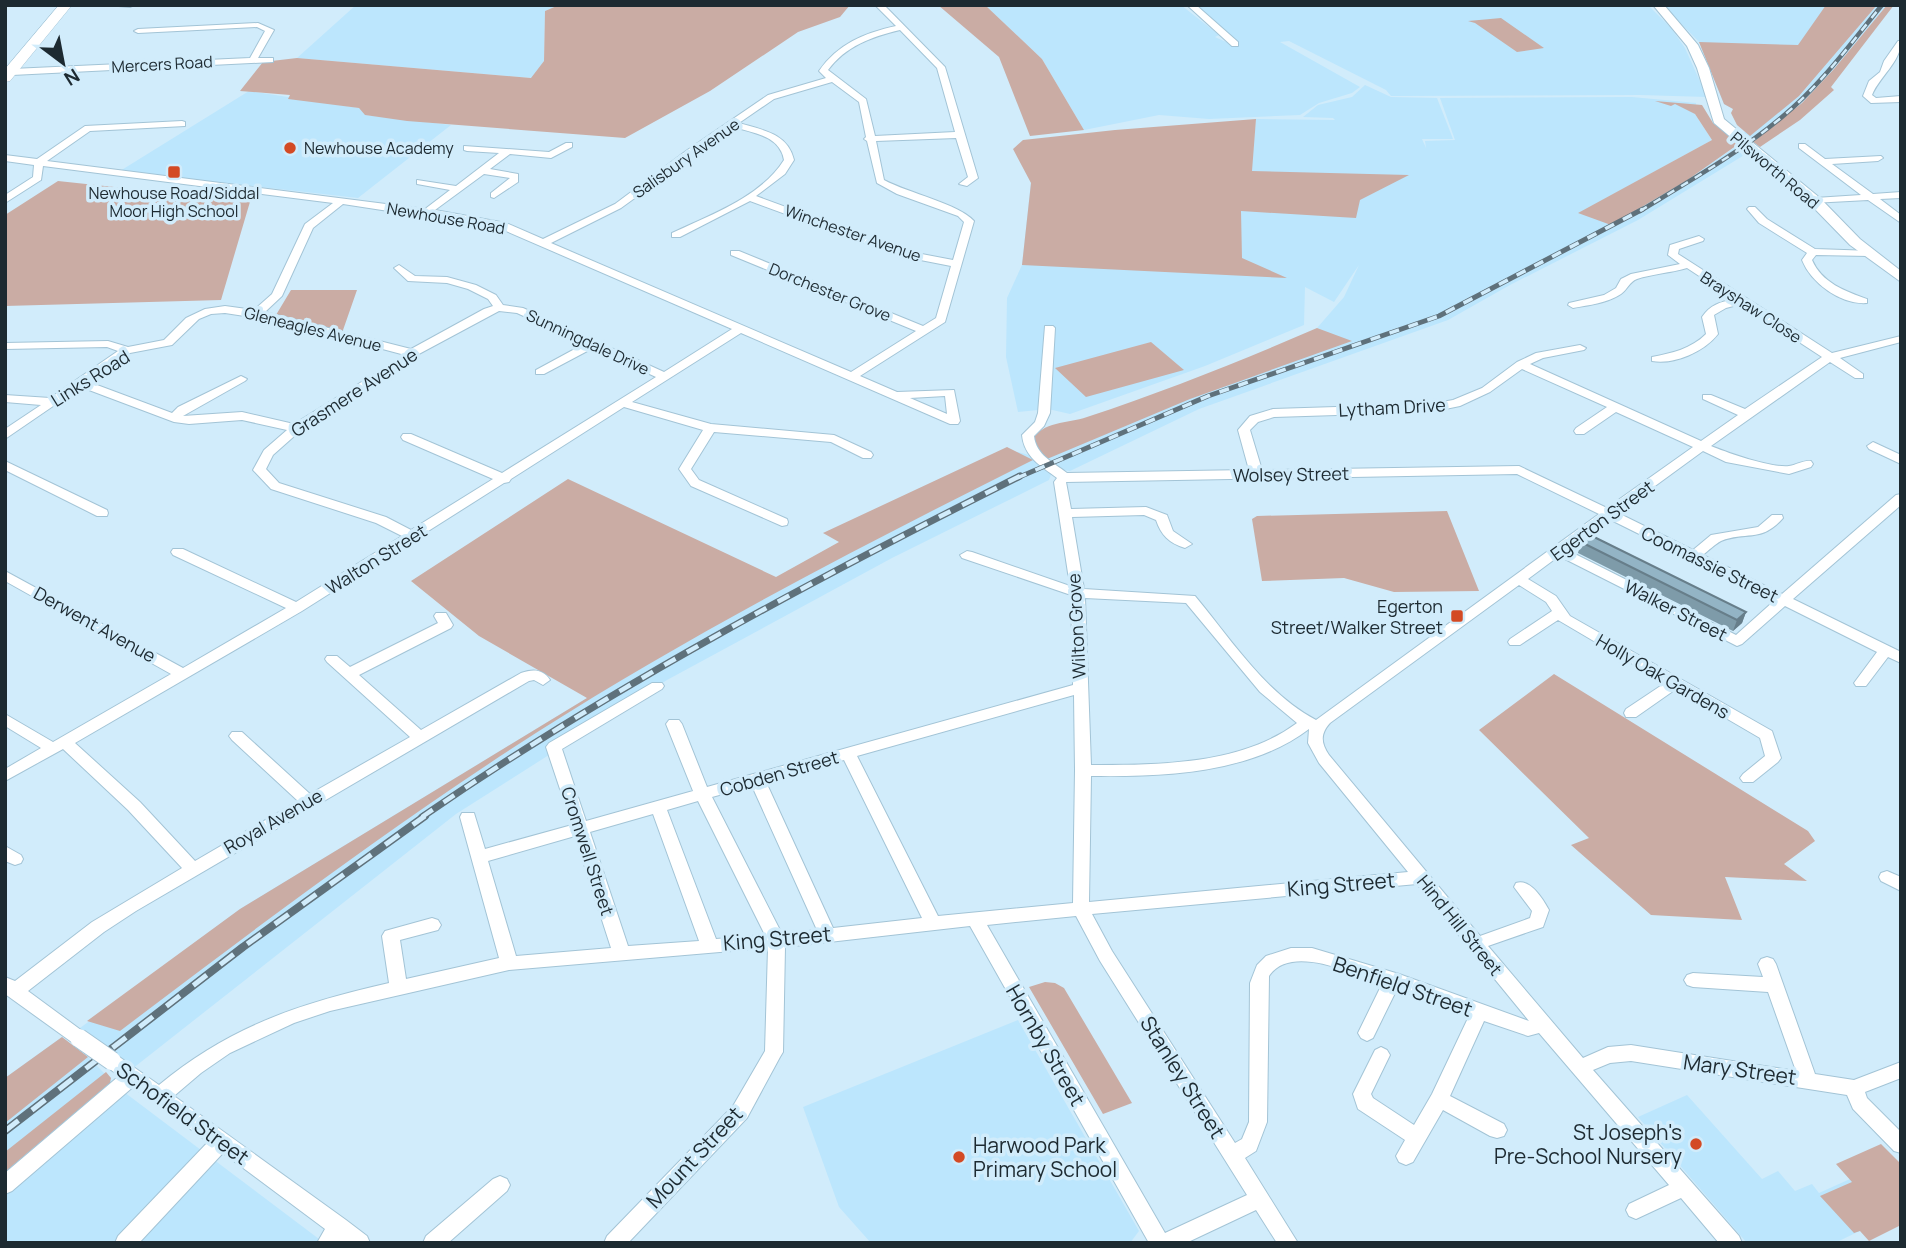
<svg xmlns="http://www.w3.org/2000/svg" width="1906" height="1248" font-family="Manrope,sans-serif">
<style>
.built{fill:#bce6fd}
.green{fill:#caaca4}
.lines{fill:none;stroke-linecap:round;stroke-linejoin:round}
.minor-casing{stroke:#a3c4d6;stroke-width:2}
.tertiary-casing{stroke:#a3c4d6;stroke-width:2}
.primary-casing{stroke:#a3c4d6;stroke-width:1}
.minor{fill:#fff;fill-rule:evenodd}
.tertiary{fill:#fff;fill-rule:evenodd}
.primary{fill:#fff;fill-rule:evenodd}
.rail-far3-casing{stroke:#5f717b;stroke-width:4.5}
.rail-far2-casing{stroke:#5f717b;stroke-width:5}
.rail-far1-casing{stroke:#5f717b;stroke-width:7}
.rail-casing{stroke:#5f717b;stroke-width:8}
.rail-far3{stroke:#d1ecfb;stroke-width:2.5;stroke-dasharray:8;stroke-linecap:butt}
.rail-far2{stroke:#d1ecfb;stroke-width:3.5;stroke-dasharray:10;stroke-linecap:butt}
.rail-far1{stroke:#d1ecfb;stroke-width:4.5;stroke-dasharray:13;stroke-linecap:butt}
.rail{stroke:#d1ecfb;stroke-width:5;stroke-dasharray:17;stroke-linecap:butt}
.minor-bridge-casing{stroke:#a3c4d6;stroke-width:20;stroke-linecap:butt}
.minor-bridge{stroke:#fff;stroke-width:18}
.wall{fill:#7e9ba9}
.shaded-wall{fill:#677e8a}
.building{fill:#93b4c5;stroke:#677e8a;stroke-width:2}
.poi-dot{fill:#d34a24;stroke:#d1ecfb;stroke-width:2.5}
.labels{text-anchor:middle;dominant-baseline:central;stroke-width:7;stroke-linejoin:round;paint-order:stroke}
.far-street-label{font-size:16px;fill:#1d2a31;stroke:#d1ecfb}
.far-poi-label{font-size:16px;fill:#1d2a31;stroke:#d1ecfb;text-anchor:start}
.street-label{font-size:18px;fill:#1d2a31;stroke:#d1ecfb}
.poi-label{font-size:18px;fill:#1d2a31;stroke:#d1ecfb;text-anchor:end}
.near-street-label{font-size:21px;fill:#1d2a31;stroke:#d1ecfb}
.near-poi-label{font-size:21px;fill:#1d2a31;stroke:#d1ecfb;text-anchor:end}
</style>
<rect width="100%" height="100%" fill="#d1ecfb"/>
<path class="built" d="M356 5H559L545 11 544 61 532 78 297 58Z
M985 5H1181L1219 35 1215 37 1235 46 1191 5H1648L1671 28 1685 48 1707 97 1640 95 1391 96 1386 90 1289 41 1280 42 1360 87 1352 93 1319 103 1300 115 1209 119 1159 115 1084 130 1042 59Z
M1663 5H1844L1752 95 1733 109 1724 104 1699 42Z
M1877 5H1887L1834 69 1802 103 1753 142 1745 137 1744 132 1799 96Z
M1365 85 1391 97 1437 98 1453 139H1422L1426 148 1425 141 1455 140 1440 98 1632 97 1696 103 1695 114 1712 140 1579 213 1686 181 1735 147 1746 154 1638 220 1510 285 1448 320 1199 409 1070 471 1062 470 1036 452 1337 337 1317 328 1344 297 1359 265 1334 302 1305 287 1304 325 1205 366 1070 414 1048 409 1018 412 1006 357 1007 298 1022 265 1031 182 1251 171 1256 119 1335 120 1333 118 1303 117 1318 105 1352 97Z
M249 91 359 108 366 115 451 125 358 198 120 171Z
M1018 452 1029 455 1052 472 1049 480 892 558 667 680 456 814 132 1069 76 1031 240 909 587 698 585 696Z
M1018 1020 1139 1231 1130 1243H871L839 1207 803 1107Z
M62 1037 88 1057 112 1081 5 1172V1078Z
M124 1092 319 1239 316 1243H5V1192Z
M1687 1095 1762 1179 1778 1171 1795 1191 1812 1184 1819 1193 1850 1179 1886 1218 1835 1243H1747L1638 1117Z"/>
<path class="green" d="M559 5H850L840 17 798 32 710 91 625 138 407 121 365 115 359 108 288 99 290 95 240 91 263 62 297 58 531 78 544 61 545 11Z
M938 5H985L1042 59 1084 130 1030 136 999 57Z
M1826 5H1877L1799 96 1750 136 1737 125 1731 113 1733 109 1724 104 1699 42 1798 45Z
M1887 5H1894L1831 87 1834 90 1800 120 1760 147 1753 142 1802 103 1834 69Z
M1501 18 1544 48 1517 52 1475 23 1468 21Z
M1655 101 1702 105 1713 123 1740 143 1686 181 1611 225 1578 213 1712 140 1695 114 1675 104 1671 106Z
M1256 119 1252 171 1409 175 1360 200 1356 218 1241 211 1242 258 1287 278 1022 265 1031 183 1013 149 1023 140 1115 130Z
M58 181 236 200 244 194 252 195 221 300 5 306V215Z
M291 290H357L342 333 276 315Z
M1317 328 1352 341 1190 399 1047 459 1031 442C1043 420 1067 424 1087 417 1165 391 1241 361 1317 328Z
M1151 342 1184 370 1086 397 1055 368Z
M1007 447 1033 460C865 544 698 630 539 731 394 824 257 927 120 1031L87 1021 240 909 587 698 479 636 411 581 568 479 776 577 839 542 823 533Z
M1447 511 1479 591 1394 592 1344 578 1262 581 1252 519 1257 516Z
M1554 674 1808 831 1815 841 1784 864 1807 881 1725 877 1742 920 1651 915 1571 845 1589 838 1479 730Z
M1045 982 1055 983 1064 988 1132 1103 1103 1114 1029 987Z
M62 1037 88 1057 5 1123V1078Z
M106 1072 111 1078 110 1083 5 1172V1152Z
M1881 1144 1901 1164V1225L1869 1241 1860 1231 1854 1233 1820 1196 1852 1182 1836 1164Z"/>
<g class="lines">
<g class="minor-casing">
<path id="minor" d="M107 5H134L130 7Z
M875 5H884L945 67 978 178 967 186 959 184 968 177 956 138 876 141 884 180C908 193 959 204 974 221L945 322 860 376 897 392 954 390 960 421 958 424H950L741 333 632 402 711 424 834 435 871 452 873 455 871 458H863L831 442 714 432 691 469 699 480 787 519 788 522 787 525 782 526 691 486 679 469 703 430 624 407 511 479 509 482 504 483 302 611 75 743 140 802 195 861 298 801 232 740 229 736 232 732H242L310 794 410 737 327 662 325 659 327 656H337L350 667 438 623 434 616 436 613H446L453 625 451 628 359 675 421 730 521 673C533 669 543 669 550 680L543 685 534 680 529 681 136 911 104 932 28 991 85 1033 88 1038 85 1043 79 1046 73 1043 5 994V977L15 981 92 922 182 868 128 810 63 749 5 781V769L41 748 5 726V714L53 742 171 674 5 581V571L183 668 286 608 173 555 171 552 173 549H183L296 602 402 536 376 523 271 489 253 470 264 450 287 430 242 420 189 424 174 422 81 387 5 439V429L41 405 5 402V395L50 398 118 351 107 347 5 349V343L108 341 128 347 164 340 186 318 205 309 225 306 254 310 272 294 305 224 333 203 43 166 41 180 5 203V195L33 177 34 165 5 161V155L37 159 85 126 182 121 185 122V126L90 131 47 161 425 209 450 190 417 184V180L456 186 499 153 467 151 464 150V146L549 152 566 143H572V147L551 158 510 154 490 169 518 174V182L494 198 491 197V193L510 178 484 174 435 210 506 223 543 239 615 204 686 151 768 95 826 78 819 71C838 44 864 33 896 26ZM900 30 937 68 955 132 875 136 866 99 828 70C846 46 871 37 900 30ZM832 82 859 102 866 137 864 139 867 141 877 183 897 194 958 216 964 222 953 260 906 251 756 196 785 174 794 160C788 133 762 130 739 123L774 99ZM733 127C754 133 780 136 784 160 761 197 710 215 672 233V237H680L750 201 900 256 951 266 936 318 923 326 739 251H731V255L916 331 851 372 551 243 621 208ZM343 204 499 228 732 329 664 372 523 308 503 305 496 295 476 285 447 277 415 276 399 265 394 268 408 281 447 283 468 289 488 299 493 306 484 309 411 349 265 312 282 296 313 228ZM499 311 517 313 584 344 536 370V374H544L593 348 656 377 502 473 411 434H403L401 437 403 440 493 479 411 530 386 517 279 483 266 469 273 455 300 431 408 364 417 355ZM225 313 277 321 405 355 294 424 242 412 183 416 245 381 247 379 241 376 178 407 172 413 89 382 130 353 172 345 199 319 211 314ZM945 396 947 414 910 398Z
M1187 5H1196L1238 42V46H1232Z
M258 23 274 30 258 58H273V62L12 75 8 72 12 69 250 58 265 31 257 27 138 33 134 31 138 29Z
M1898 41H1901C1901 62 1879 77 1872 95L1876 98 1901 96V102L1871 103 1863 96 1869 81 1880 72 1884 61Z
M1799 144H1805L1825 159 1881 156 1883 158 1878 161 1832 164 1873 194 1901 192V198L1880 199 1901 215V223L1868 200 1812 203V199L1815 198 1861 195 1799 148Z
M1749 207H1755L1767 219 1815 249 1873 251 1874 253 1869 256 1816 255 1812 260C1822 283 1845 291 1867 299V303C1841 305 1811 283 1802 260L1807 253 1759 223 1747 209Z
M1699 236 1704 239 1703 241 1679 249 1678 254 1832 353 1901 336V342L1840 358 1863 374V378H1855L1830 362 1711 446C1728 453 1771 468 1789 466 1797 465 1803 460 1811 461L1813 464 1811 467 1789 474 1726 462 1703 451 1618 513 1693 550 1711 535 1758 527 1772 515H1782L1783 518C1762 543 1746 531 1721 541 1715 544 1708 551 1703 555L1782 594 1896 495 1901 494V505L1793 599 1901 652V663L1888 657 1866 686H1856L1854 683 1877 652 1785 606 1742 644 1737 646 1559 556 1528 579 1556 596 1570 616 1772 731 1781 758 1778 762 1753 782H1743L1740 778 1743 774 1765 756 1760 738 1676 689 1636 717H1626L1624 713 1626 709 1665 683 1558 620 1520 645H1510L1508 642 1510 639 1552 611 1546 602 1519 585 1330 723C1320 734 1321 743 1329 755L1480 936 1530 918 1532 911 1514 887 1516 883C1530 878 1543 899 1549 910L1543 927 1488 946 1583 1058 1608 1047 1631 1045 1796 1071 1768 992 1693 987 1687 985 1684 980 1687 975 1693 973 1763 977 1758 964 1761 959 1767 957 1773 959 1776 964 1815 1074 1854 1080 1901 1062V1078L1865 1092 1867 1098 1901 1132V1153L1894 1151 1853 1109 1847 1095 1631 1061 1610 1063 1593 1070 1739 1236 1742 1243H1719L1681 1198 1636 1219 1629 1216 1626 1210 1629 1204 1669 1185 1539 1033 1528 1036 1484 1021 1450 1096 1504 1124 1507 1130 1504 1136 1497 1138 1490 1136 1443 1110 1413 1162 1406 1165 1399 1162 1396 1156 1405 1140 1358 1109 1353 1094 1375 1050 1381 1047 1387 1050 1390 1055 1371 1094 1373 1098 1414 1125 1432 1094 1469 1016 1397 989 1373 1038 1367 1041 1361 1038 1358 1033 1382 984C1353 974 1291 943 1269 976L1267 1122 1256 1151 1245 1158 1298 1243H1277L1256 1210 1186 1243H1149L970 926 785 947 783 1052 780 1057 747 1118 628 1243H604L607 1236 733 1106 765 1051 768 948 509 970 330 1011 294 1023 230 1053 201 1073 174 1096 346 1220 367 1236 370 1243H344L341 1241 339 1243H317L325 1229 223 1153 139 1243H115L118 1236 208 1142 133 1087 12 1191 5 1194V1173L119 1076 106 1066 103 1061 106 1056 112 1053 118 1056 159 1085C230 1026 301 1003 389 983L382 936 385 931 432 918 438 920 441 925 438 930 400 940 406 979 499 958 460 817 462 813H474L485 849 572 825 546 747 549 743 652 683H662L664 686 662 689 562 749 586 821 693 791 666 724 669 720H679L682 724 707 787 1073 685 1071 595 962 558 960 555 967 551 972 552 1070 586 1054 482 1057 478C1041 466 1024 457 1022 435L1035 422 1038 413 1045 326H1053L1055 328 1050 413 1044 426 1034 436C1036 455 1053 462 1067 473L1249 470 1238 430 1250 416 1273 409 1431 404 1453 400 1482 388 1517 362 1536 353 1580 345 1586 348 1584 350 1543 358 1530 364 1701 441 1738 415 1703 399V395H1711L1745 409 1822 357 1741 304 1726 308 1714 315 1718 334C1704 352 1674 365 1652 361V357C1672 353 1691 349 1706 334L1702 317C1710 305 1720 302 1734 299L1687 268C1670 273 1652 274 1637 279 1629 282 1628 289 1621 294 1608 303 1589 305 1573 308L1568 305 1569 303 1604 295 1616 288 1621 279 1631 274 1680 264 1668 255 1670 245ZM1522 369 1607 407 1576 428 1574 431 1576 434H1584L1616 412 1693 447 1607 508 1519 466 1262 470 1250 430 1258 422 1274 417 1431 412 1460 406 1490 392ZM1517 474 1599 514 1316 720C1265 693 1231 639 1195 596L1084 589 1072 517 1144 515 1156 520C1161 535 1169 543 1185 548L1192 544 1173 531 1167 515 1146 507 1071 509 1066 482ZM1609 519 1774 601 1736 635 1567 550ZM1085 598 1186 603 1260 692 1297 723C1241 765 1158 765 1091 765ZM1074 695 1075 770 1073 903 938 916 857 756ZM1309 729 1308 743 1319 763 1408 872 1089 902 1091 776C1162 777 1250 774 1309 729ZM844 760 922 918 833 928 766 782ZM752 786 817 930 782 934 712 797ZM698 801 765 935 716 939 667 810ZM653 814 699 941 628 946 590 832ZM575 836 611 948 516 956 488 861ZM1417 884 1529 1021 1399 974 1312 948H1291L1266 956 1257 965 1250 983 1249 1122 1242 1139 1235 1143 1112 951 1092 914ZM1076 916 1100 961 1247 1195 1165 1233 987 925Z
M1873 442 1901 455V464L1869 449 1867 446Z
M5 461 107 510 108 513 107 516H97L5 470Z
M5 846 21 855 23 859 21 863 15 865 5 861Z
M1887 871 1901 877V891L1881 881 1879 877 1881 873Z
M500 1176 507 1179 510 1185 507 1191 448 1243H423L426 1236 493 1179Z"/>
</g>
<g class="tertiary-casing">
<path id="tertiary" d="M1653 5H1664L1698 45 1709 68 1724 119 1820 198 1860 239 1901 271V282L1850 245 1810 204 1714 123 1697 68 1687 46Z"/>
</g>
<g class="primary-casing">
<path id="primary" d="M59 5H72L10 81 5 82V69Z"/>
</g>
<use href="#minor" class="minor"/>
<use href="#tertiary" class="tertiary"/>
<use href="#primary" class="primary"/>
<g class="rail-far3-casing">
<path id="rail-far3" d="M1640 211C1688 182 1739 153 1782 117 1821 85 1851 43 1882 5"/>
</g>
<g class="rail-far2-casing">
<path id="rail-far2" d="M1017 478 1208 396 1439 316 1643 209"/>
</g>
<g class="rail-far1-casing">
<path id="rail-far1" d="M422 817C611 687 815 579 1020 476"/>
</g>
<g class="rail-casing">
<path id="rail" d="M5 1131 243 947 425 816"/>
</g>
<use href="#rail-far3" class="rail-far3"/>
<use href="#rail-far2" class="rail-far2"/>
<use href="#rail-far1" class="rail-far1"/>
<use href="#rail" class="rail"/>
<g class="minor-bridge-casing">
<path id="minor-bridge" d="M79 1038 112 1061"/>
</g>
<use href="#minor-bridge" class="minor-bridge"/>
</g>
<path class="wall" d="M1581 542 1746 612 1742 623 1733 631 1578 553Z"/>
<path class="shaded-wall" d="M1746 612 1742 623 1733 631 1737 620Z"/>
<path class="building" d="M1590 535 1746 612 1737 620 1581 542Z"/>
<g class="poi-dot">
<circle cx="290" cy="148" r="7"/>
<rect x="167" y="165" width="14" height="14" rx="3.5"/>
<rect x="1450" y="609" width="14" height="14" rx="3.5"/>
<circle cx="1696" cy="1144" r="7"/>
<circle cx="959" cy="1157" r="7"/>
</g>
<g class="labels">
<g class="far-street-label">
<text transform="translate(162 64) rotate(-3)">Mercers Road</text>
<text transform="translate(686 158) rotate(-35)">Salisbury Avenue</text>
<text transform="translate(1775 170) rotate(40)">Pilsworth Road</text>
<text transform="translate(446 218) rotate(10)">Newhouse Road</text>
<text transform="translate(853 233) rotate(19)">Winchester Avenue</text>
<text transform="translate(830 292) rotate(22)">Dorchester Grove</text>
<text transform="translate(1751 307) rotate(33)">Brayshaw Close</text>
<text transform="translate(313 329) rotate(14)">Gleneagles Avenue</text>
<text transform="translate(588 342) rotate(25)">Sunningdale Drive</text>
</g>
<g class="far-poi-label">
<text x="304" y="148">Newhouse Academy</text>
<text x="174" y="193" text-anchor="middle">Newhouse Road/Siddal<tspan x="174" dy="18">Moor High School</tspan></text>
</g>
<g class="street-label">
<text transform="translate(90 378) rotate(-32)">Links Road</text>
<text transform="translate(354 392) rotate(-33)">Grasmere Avenue</text>
<text transform="translate(1392 407) rotate(-3)">Lytham Drive</text>
<text transform="translate(1291 474) rotate(-1)">Wolsey Street</text>
<text transform="translate(1602 520) rotate(-36)">Egerton Street</text>
<text transform="translate(376 559) rotate(-32)">Walton Street</text>
<text transform="translate(1710 564) rotate(26)">Coomassie Street</text>
<text transform="translate(1676 610) rotate(27)">Walker Street</text>
<text transform="translate(95 624) rotate(29)">Derwent Avenue</text>
<text transform="translate(1076 626) rotate(-93)">Wilton Grove</text>
<text transform="translate(1663 676) rotate(30)">Holly Oak Gardens</text>
<text transform="translate(779 773) rotate(-16)">Cobden Street</text>
<text transform="translate(273 821) rotate(-30)">Royal Avenue</text>
<text transform="translate(588 851) rotate(72)">Cromwell Street</text>
<text transform="translate(1460 925) rotate(51)">Hind Hill Street</text>
</g>
<g class="poi-label">
<text x="1443" y="606">Egerton<tspan x="1443" dy="21">Street/Walker Street</tspan></text>
</g>
<g class="near-street-label">
<text transform="translate(1341 884) rotate(-5)">King Street</text>
<text transform="translate(777 938) rotate(-5)">King Street</text>
<text transform="translate(1403 986) rotate(19)">Benfield Street</text>
<text transform="translate(1046 1045) rotate(60)">Hornby Street</text>
<text transform="translate(1740 1069) rotate(8)">Mary Street</text>
<text transform="translate(1183 1077) rotate(58)">Stanley Street</text>
<text transform="translate(183 1113) rotate(36)">Schofield Street</text>
<text transform="translate(694 1157) rotate(-47)">Mount Street</text>
</g>
<g class="near-poi-label">
<text x="1682" y="1132">St Joseph's<tspan x="1682" dy="24">Pre-School Nursery</tspan></text>
<text x="973" y="1145" text-anchor="start">Harwood Park<tspan x="973" dy="24">Primary School</tspan></text>
</g>
</g>
<rect width="1906" height="1248" fill="none" stroke="#1d2a31" stroke-width="14"/>
<g transform="translate(63 63) rotate(148)" stroke="#d1ecfb" stroke-width="5" paint-order="stroke">
<path d="M0-5L12 26L0 18L-12 26Z" fill="#1d2a31"/>
<text y="-10" font-size="19" font-weight="bold" text-anchor="middle" fill="#1d2a31">N</text>
</g>
</svg>
